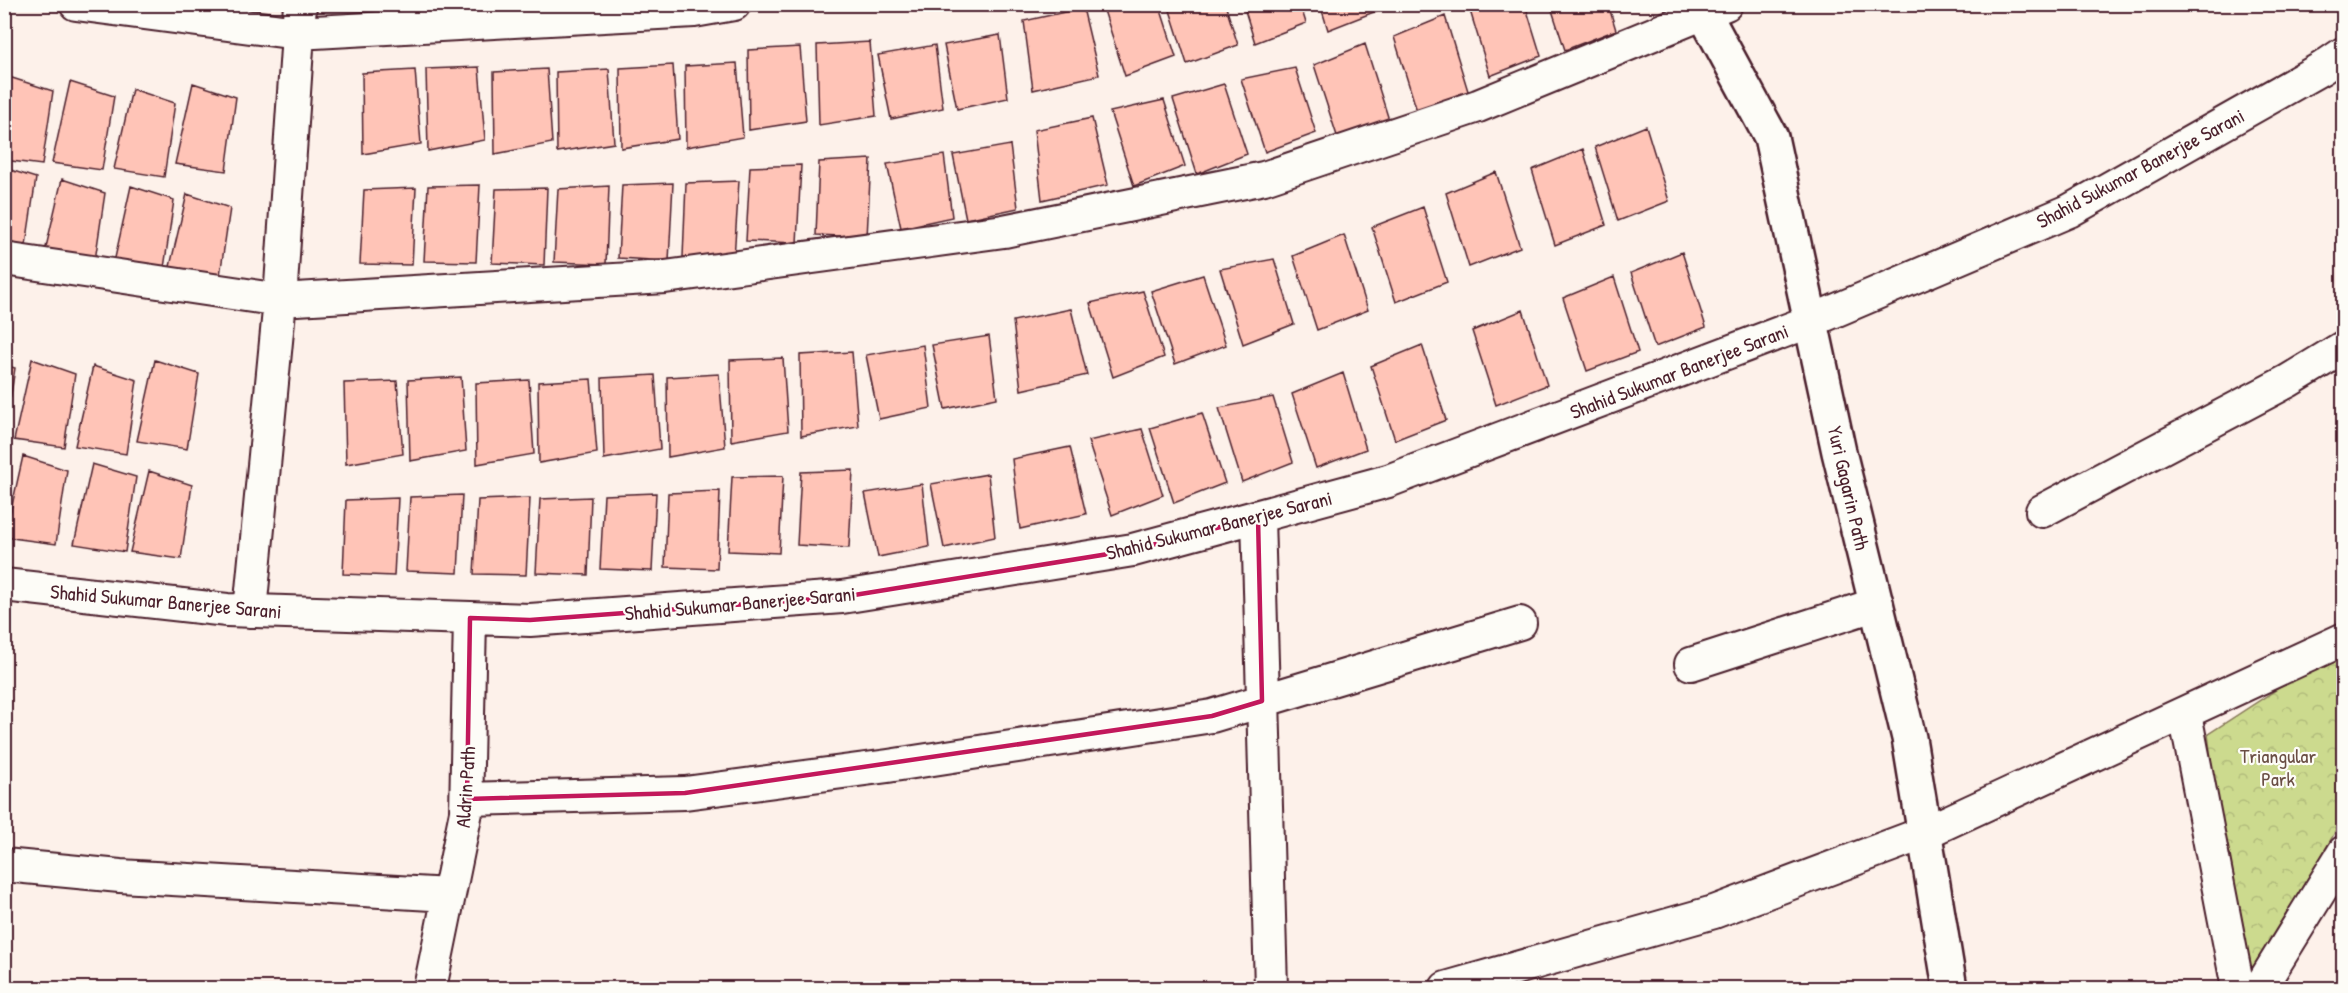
<svg xmlns="http://www.w3.org/2000/svg" width="2348" height="993" font-family="'Patrick Hand',sans-serif">
<style>
.park{fill:url(#park-crowns);stroke:#8b7c5c;stroke-width:1.5}
.building{fill:#ffc4b7;stroke:#4a1f2b;stroke-width:1.5}
.lines{fill:none;stroke-linecap:round;stroke-linejoin:round}
.street-casing{stroke:#4a1f2b;stroke-width:36}
.secondary-casing{stroke:#4a1f2b;stroke-width:38}
.street{stroke:#fdfcf7;stroke-width:32}
.secondary{stroke:#fdfcf7;stroke-width:33}
.marked{fill:none;stroke:#c2185b;stroke-width:4.5;stroke-linejoin:round}
.labels{text-anchor:middle;dominant-baseline:central;stroke-width:4.5;stroke-linejoin:round;paint-order:stroke}
.street-label{font-size:20px;fill:#4a1f2b;stroke:#fdfcf7}
.park-label{font-size:20px;fill:#6a4e44;stroke:#fdfcf7}
</style>
<defs>
<pattern id="park-crowns" width="20" height="18" patternUnits="userSpaceOnUse" patternTransform="scale(1.5)"><rect width="20" height="18" fill="#ccda8e"/><path d="M2 6a3 3 0 1 1 6 0M12 15a3 3 0 1 1 6 0" fill="none" stroke="#b1bb7b"/></pattern>
</defs>
<rect width="100%" height="100%" fill="#fdf1ea"/>
<filter id="ink" filterUnits="userSpaceOnUse"><feTurbulence type="fractalNoise" baseFrequency=".0167" numOctaves="2"/><feDisplacementMap in="SourceGraphic" scale="12" xChannelSelector="R" yChannelSelector="G"/><feConvolveMatrix kernelMatrix="1 2 1 2 8 2 1 2 1" color-interpolation-filters="sRGB"/></filter>
<g filter="url(#ink)">
<path class="park" d="M2343 646V818L2247 988H2239L2208 734Z"/>
<path class="building" d="M1102 4H1159L1176 57 1125 76Z
M1168 4H1225L1238 45 1187 64Z
M1243 4H1300L1306 23 1255 43Z
M1320 4H1378L1379 10 1328 30Z
M1468 4H1525L1541 56 1490 76Z
M1550 4H1608L1616 30 1565 50Z
M1083 8 1099 75 1033 90 1024 21Z
M1445 16 1468 91 1417 111 1394 37Z
M1000 35 1008 98 957 109 944 45Z
M870 42 876 116 819 125 817 45Z
M1365 44 1389 120 1338 139 1314 65Z
M935 45 943 108 891 119 878 55Z
M800 47 806 121 749 130 748 50Z
M737 63 743 137 686 147 685 66Z
M673 65 678 139 621 148 620 68Z
M479 67 485 140 428 151 426 69Z
M1295 68 1316 133 1265 152 1241 79Z
M547 69 552 143 495 154 494 72Z
M609 69 614 143 557 152 556 72Z
M415 70 421 144 363 154 362 73Z
M9 77 53 91 42 165 4 160V99Z
M70 82 114 96 102 170 52 163Z
M193 83 236 97 226 171 175 164Z
M1224 84 1247 154 1197 174 1173 99Z
M132 89 175 103 164 177 114 169Z
M1164 100 1185 166 1134 186 1110 112Z
M1092 118 1108 185 1042 200 1034 130Z
M1646 126 1669 201 1618 221 1595 147Z
M1010 145 1018 208 966 219 953 155Z
M1583 149 1606 225 1555 245 1532 170Z
M944 155 952 217 901 228 887 164Z
M871 159 867 237 816 235 819 162Z
M801 165 797 243 746 241 750 167Z
M4 168 36 178 25 252 4 249Z
M1496 172 1520 247 1469 267 1446 193Z
M62 179 105 193 94 267 43 260Z
M739 181 734 258 683 257 686 183Z
M673 183 669 261 618 258 622 185Z
M480 185 476 262 424 261 428 186Z
M131 186 174 200 163 275 113 267Z
M609 186 606 264 554 262 558 189Z
M416 188 412 265 360 264 364 190Z
M547 188 544 265 492 263 496 189Z
M187 194 230 208 219 282 168 275Z
M1423 207 1447 282 1396 302 1372 227Z
M1344 235 1368 310 1317 330 1293 256Z
M1682 252 1706 327 1655 347 1631 273Z
M1274 259 1294 324 1243 344 1220 269Z
M1203 275 1226 345 1175 364 1151 291Z
M1614 277 1638 352 1587 371 1563 298Z
M1143 291 1164 357 1113 377 1090 303Z
M1071 309 1087 375 1021 390 1013 321Z
M1523 310 1547 385 1496 405 1472 331Z
M989 336 997 398 945 409 932 345Z
M923 345 931 408 879 419 866 355Z
M1422 345 1446 420 1395 440 1371 366Z
M852 352 858 426 801 436 800 355Z
M783 358 788 431 731 441 730 360Z
M32 359 75 374 64 447 14 440Z
M155 360 199 374 187 449 137 441Z
M4 365 15 368 4 440Z
M93 366 137 380 126 454 75 446Z
M1343 373 1366 449 1316 468 1292 394Z
M719 374 725 447 668 457 667 377Z
M655 375 660 449 604 459 602 378Z
M461 377 466 451 410 461 408 380Z
M591 379 597 453 539 463 538 382Z
M529 380 534 454 477 464 476 383Z
M397 381 403 454 346 464 344 383Z
M1273 397 1293 462 1242 482 1219 408Z
M1202 413 1225 483 1174 503 1150 428Z
M1142 429 1163 495 1112 515 1088 441Z
M1070 447 1086 514 1020 529 1012 459Z
M23 456 67 470 56 544 5 537Z
M92 464 136 477 125 552 74 544Z
M853 470 849 548 797 545 801 472Z
M149 471 192 485 181 559 130 552Z
M988 474 995 537 944 548 931 484Z
M783 476 779 553 728 551 732 477Z
M922 484 929 547 878 557 865 493Z
M720 491 717 569 665 567 668 493Z
M656 493 652 571 600 569 604 495Z
M462 495 458 573 406 571 410 497Z
M591 497 588 575 536 573 540 499Z
M398 498 394 576 343 574 346 500Z
M530 498 526 575 474 574 478 500Z"/>
<g class="lines">
<g class="street-casing">
<path id="street" d="M76 4 297 33 694 11 734 4
M4 259 280 300 665 277 1004 231 1264 178 1478 106 1726 4
M2042 511 2288 381 2344 347
M1258 517 1271 988
M4 585 227 610 530 620 842 597 1133 550 1388 481 1811 321 2069 211 2322 68 2344 53
M250 611 280 300 300 4
M1691 664 1877 604
M2185 714 2238 988
M467 799 685 793 888 766 1212 716 1520 623
M4 865 120 876 449 895
M430 988 466 812 470 618
M1446 988 1714 912 1924 833 2344 639
M2260 988 2344 852"/>
</g>
<g class="secondary-casing">
<path id="secondary" d="M1699 4 1771 137 1839 452 1909 738 1950 988"/>
</g>
<use href="#street" class="street"/>
<use href="#secondary" class="secondary"/>
</g>
</g>
<path class="marked" d="M1258 517 1262 701 1212 716 685 793 467 799 470 618 530 620 842 597 1133 550Z"/>
<g class="labels">
<g class="street-label">
<text transform="translate(2140 168) rotate(-28)">Shahid Sukumar Banerjee Sarani</text>
<text transform="translate(1679 371) rotate(-21)">Shahid Sukumar Banerjee Sarani</text>
<text transform="translate(1849 488) rotate(77)">Yuri Gagarin Path</text>
<text transform="translate(1219 525) rotate(-14)">Shahid Sukumar Banerjee Sarani</text>
<text transform="translate(166 601) rotate(5)">Shahid Sukumar Banerjee Sarani</text>
<text transform="translate(740 603) rotate(-5)">Shahid Sukumar Banerjee Sarani</text>
<text transform="translate(465 787) rotate(-86)">Aldrin Path</text>
</g>
<g class="park-label">
<text x="2278" y="755">Triangular<tspan x="2278" dy="23">Park</tspan></text>
</g>
</g>
<rect width="2348" height="993" fill="none" stroke="#fdfcf7" stroke-width="24"/>
<rect x="12" y="12" width="2324" height="969" fill="none" stroke="#4a1f2b" stroke-width="2" filter="url(#ink)"/>
</svg>
